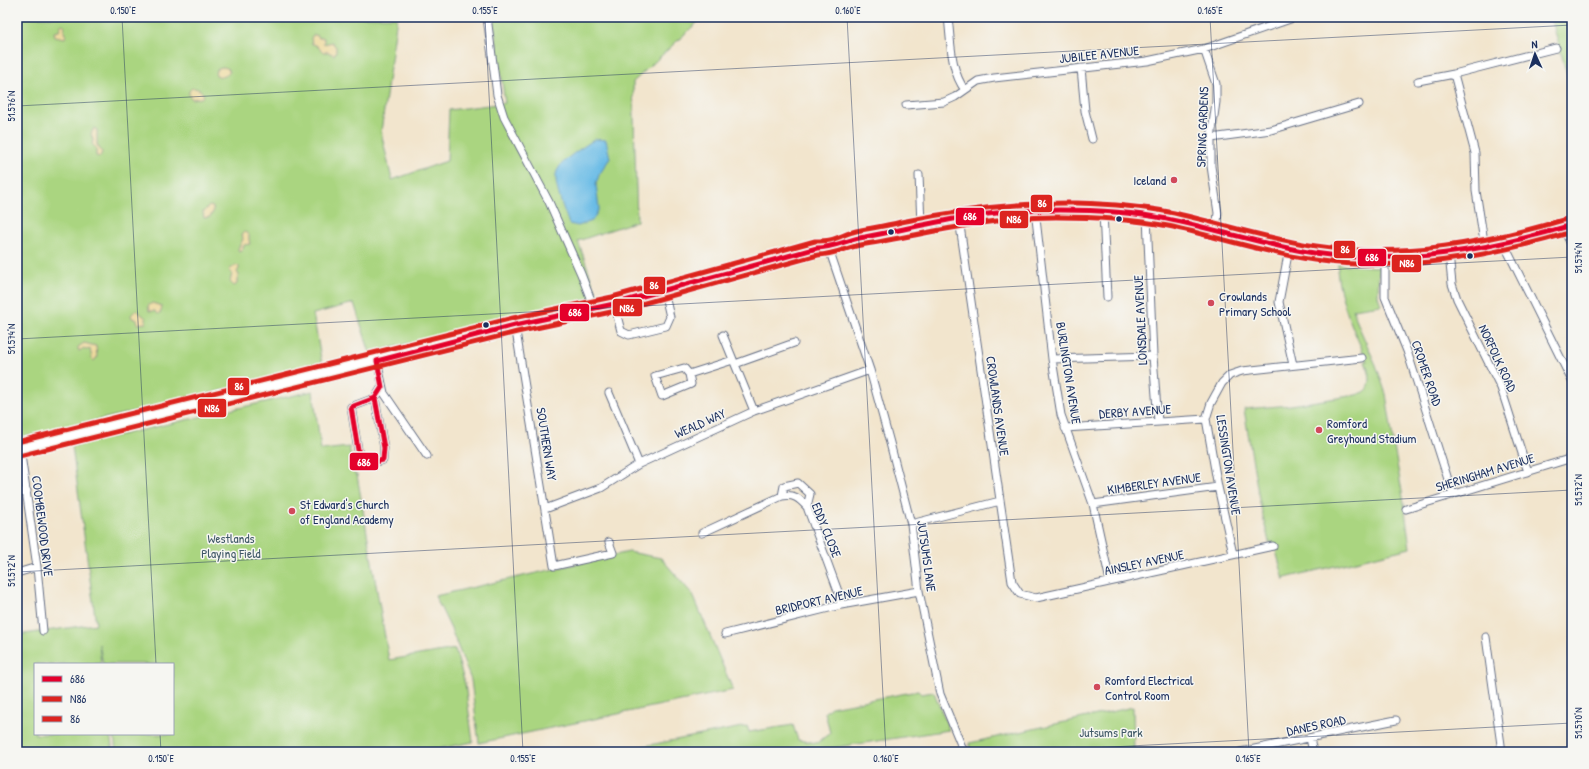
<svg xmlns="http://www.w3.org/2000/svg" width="1589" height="769" font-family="'Patrick Hand',sans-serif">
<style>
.green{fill:#aad580;stroke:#62826f}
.sand{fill:#eeda9e;stroke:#84847e}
.water{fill:#6bbce6;stroke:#4376a2}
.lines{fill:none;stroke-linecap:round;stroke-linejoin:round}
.minor-casing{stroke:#666f85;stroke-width:9}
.major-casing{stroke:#666f85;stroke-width:11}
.minor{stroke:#fff;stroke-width:7}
.major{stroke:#fff;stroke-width:9}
.bus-1-casing{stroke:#f6f6f2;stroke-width:8}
.bus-2-casing{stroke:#f6f6f2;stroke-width:8}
.bus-3-casing{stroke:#f6f6f2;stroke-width:8}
.bus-1{stroke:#e4002b;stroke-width:5}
.bus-2{stroke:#dc241f;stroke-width:5}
.bus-3{stroke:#dc241f;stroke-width:5}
.ticks{fill:none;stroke:#1b2f5e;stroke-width:1;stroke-opacity:0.45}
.poi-dot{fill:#d1495b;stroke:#f6f6f2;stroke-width:1.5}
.bus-dot{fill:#1b2f5e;stroke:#f6f6f2;stroke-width:1.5}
.labels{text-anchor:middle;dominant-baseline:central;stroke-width:3;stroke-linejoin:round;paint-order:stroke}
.street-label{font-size:13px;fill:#1b2f5e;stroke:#f6f6f2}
.poi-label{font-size:13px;fill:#1b2f5e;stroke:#f6f6f2;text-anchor:start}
.park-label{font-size:13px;fill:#3f5866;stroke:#f6f6f2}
.line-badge{stroke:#f6f6f2;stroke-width:1.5}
.badge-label{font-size:11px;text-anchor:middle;font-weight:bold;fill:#fff}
.neatline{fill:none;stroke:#1b2f5e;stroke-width:1.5}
.ticks-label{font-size:10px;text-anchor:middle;fill:#1b2f5e}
</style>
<rect width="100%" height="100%" fill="#f6f6f2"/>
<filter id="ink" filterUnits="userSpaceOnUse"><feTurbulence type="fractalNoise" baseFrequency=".025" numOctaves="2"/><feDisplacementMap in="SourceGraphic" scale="8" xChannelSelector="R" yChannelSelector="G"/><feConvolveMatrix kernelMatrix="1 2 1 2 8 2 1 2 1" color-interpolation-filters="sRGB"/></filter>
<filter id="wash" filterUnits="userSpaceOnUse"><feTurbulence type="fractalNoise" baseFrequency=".012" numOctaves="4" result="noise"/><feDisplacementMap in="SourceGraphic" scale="16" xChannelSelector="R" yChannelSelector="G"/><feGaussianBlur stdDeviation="0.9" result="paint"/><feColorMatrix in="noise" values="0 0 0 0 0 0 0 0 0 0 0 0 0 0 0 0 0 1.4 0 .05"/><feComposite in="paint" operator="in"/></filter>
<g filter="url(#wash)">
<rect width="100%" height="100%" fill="#f2e5cd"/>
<path class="green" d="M17 17H397L381 132 392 180 447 161 449 110 505 103 493 17H703L633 82 637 221 578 241 598 297 370 353 354 303 313 314 322 364 297 373 17 439Z
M1551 17H1572V93Z
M1338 264 1379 267 1378 296 1381 305 1353 309 1359 327 1376 365 1386 394 1394 447 1404 503 1410 548 1285 578 1284 580 1276 551 1272 542H1269L1259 499 1244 409 1291 405 1356 395 1367 391C1372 379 1370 374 1365 362L1367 361C1354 331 1340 302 1337 270H1338Z
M313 391 321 450 349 447 355 475H357L389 660 455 649 465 684 473 742 422 752H116L114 734H173V664H103L99 644 101 664H35V734H110L113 752H17V635L96 624 72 446Z
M629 552 661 558 693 595 733 690 479 743 471 680 451 629 435 596Z
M918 691 921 694 934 692 949 730 805 752H614L747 726 749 732 793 725 798 740 817 743 830 733 825 712 831 707Z
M1133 707 1134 752H971L969 743 974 742Z"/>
<path class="sand" d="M63 24 65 26 64 32 66 36 65 38 55 36 54 32 59 31 61 25Z
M313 35H316L319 38H324V44L332 42 336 47V51L334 55 328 52H323L316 45 312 44 311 38Z
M223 67 227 68 230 71C227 77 222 78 216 75L215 72 218 68Z
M192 88C198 88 202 90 204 96L201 98 192 99 189 95V91Z
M94 128 97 130V145L102 152 100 157 96 156V148L92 144 93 140 91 134Z
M210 206 213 207V212L210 217 204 218 203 212 208 207Z
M245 232 249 235V240L250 244 244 245 242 251 239 252 238 249 243 239 242 234Z
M236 265 239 266V269L237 272 239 275 237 280V284L234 286 230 282 232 273 229 270Z
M152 303 162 306 161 312 158 314 155 311H149L148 306Z
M136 310 146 318V323L138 324 137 320 132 318 131 315Z
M84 343 96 346 97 357 94 361 92 359 90 349 87 350 84 348 79 351 78 349V347Z"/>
<path class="water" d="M595 139 606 140 610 158 599 175 596 184 599 209 592 221 578 226 569 224C565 212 552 182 557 171 563 158 584 147 595 139Z"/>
</g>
<g filter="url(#ink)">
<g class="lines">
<g class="minor-casing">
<path id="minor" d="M487 17 497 95 504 117 549 202 581 274 594 308
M948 17C951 41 950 70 965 90
M1204 49 1216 84V102L1211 138V166L1218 213 1216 231
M1081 68 1085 111 1092 139
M1454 74 1475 153 1476 191 1485 248
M1418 81 1454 74 1556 48
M906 105 944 102 955 97 978 81 994 78 1147 61 1204 49 1296 17
M1211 138 1271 130 1359 104
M919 175 921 225
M1035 210 1052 359 1061 415 1093 504 1110 581
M1103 212 1107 297
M1147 216 1153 356 1158 422
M959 219 1012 582 1020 594 1036 598 1273 546
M1563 228 1572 246
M1504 244 1572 381
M829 249 870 370 890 443 911 524 919 591 940 694 964 752
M1289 249 1279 302 1293 365
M1449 254 1452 284 1457 299 1501 388 1528 472
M1385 259V297L1407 351 1453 495
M614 304 621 331 629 335 666 326 670 317 664 291
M515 325 554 566 613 553 609 542
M723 335 754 411
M1052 359 1153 356
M377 361 384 393 427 456
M735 364 794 343
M689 374 684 368 655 376 662 396 691 384 689 374 733 360
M609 393 639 464
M375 398 351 407 359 456 366 464 383 460 384 448 375 398 382 387
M1065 428 1206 419
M20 448 37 567 43 631
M17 493 27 491
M782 496 784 486 798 483 810 494 807 507
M1093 504 1218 487
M545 509 601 488 639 464 754 411 870 370
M1406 509 1572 458
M911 524 1000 501
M702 533 782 496C794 494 799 498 807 507L839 594 841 605
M1233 554 1218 487 1206 419 1211 403 1222 383 1230 375 1242 371 1362 358
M17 573 37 567
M725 634 841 605 919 591
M1486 637 1502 752
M1572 638V652
M1310 738 1313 752
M1240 752 1396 720"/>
</g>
<g class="major-casing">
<path id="major" d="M17 449 515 325 614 304 817 248C835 249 838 244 854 239 861 237 869 236 876 235 931 223 988 210 1044 210 1084 210 1127 211 1167 219 1216 229 1264 245 1314 253 1401 267 1488 251 1572 225"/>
</g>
<use href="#minor" class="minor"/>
<use href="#major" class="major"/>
<g class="bus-1-casing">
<path id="bus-1" d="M377 361 515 325 614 304 817 248C834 248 848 239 865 237 897 231 928 223 960 218 993 212 1026 210 1060 210 1096 210 1132 212 1167 219 1216 229 1264 245 1314 253 1402 266 1488 250 1572 225
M375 398 384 448 383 460 366 464 359 456 351 407Z
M375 398 382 387 377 361"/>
</g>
<g class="bus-2-casing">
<path id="bus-2" d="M19 456 517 332 616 311 818 255C835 255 849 246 866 244 931 233 990 217 1056 217 1094 217 1131 219 1168 226 1216 236 1264 253 1314 260 1402 273 1487 257 1572 232"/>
</g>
<g class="bus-3-casing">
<path id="bus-3" d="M17 442 513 318 612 297 815 241C820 241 825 241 830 240 839 238 847 233 856 231 871 228 886 226 901 222 960 210 1017 202 1077 203 1108 204 1139 206 1169 212 1218 222 1266 239 1316 246 1402 259 1487 243 1570 218"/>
</g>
<use href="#bus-1" class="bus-1"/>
<use href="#bus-2" class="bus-2"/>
<use href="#bus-3" class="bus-3"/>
</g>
</g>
<path class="ticks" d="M122 17 156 664M485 17 523 752M847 17 886 752M1210 17 1249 752M17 106 1572 25M17 339 1572 257M17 572 1572 490M160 734 161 752M1015 752 1572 723"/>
<g class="poi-dot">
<circle cx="1174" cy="180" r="4"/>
<circle cx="1211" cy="303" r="4"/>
<circle cx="1319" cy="430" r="4"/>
<circle cx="292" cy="511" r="4"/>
<circle cx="1097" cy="687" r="4"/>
</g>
<g class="bus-dot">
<circle cx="1119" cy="219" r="3.5"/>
<circle cx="891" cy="232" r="3.5"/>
<circle cx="1470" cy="256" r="3.5"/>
<circle cx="486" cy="325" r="3.5"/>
</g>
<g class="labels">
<g class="street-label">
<text transform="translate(1099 54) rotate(-6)">JUBILEE AVENUE</text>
<text transform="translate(1202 127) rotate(-88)">SPRING GARDENS</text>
<text transform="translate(1140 320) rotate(-93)">LONSDALE AVENUE</text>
<text transform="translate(1498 358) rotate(65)">NORFOLK ROAD</text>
<text transform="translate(1069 373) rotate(81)">BURLINGTON AVENUE</text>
<text transform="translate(1427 373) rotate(71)">CROMER ROAD</text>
<text transform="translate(998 406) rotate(82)">CROWLANDS AVENUE</text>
<text transform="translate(1135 411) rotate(-4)">DERBY AVENUE</text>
<text transform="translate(700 423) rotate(-24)">WEALD WAY</text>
<text transform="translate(547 444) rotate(81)">SOUTHERN WAY</text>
<text transform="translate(1229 465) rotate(81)">LESSINGTON AVENUE</text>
<text transform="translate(1485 472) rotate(-17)">SHERINGHAM AVENUE</text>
<text transform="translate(1154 483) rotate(-8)">KIMBERLEY AVENUE</text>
<text transform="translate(43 526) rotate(83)">COOMBEWOOD DRIVE</text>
<text transform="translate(827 530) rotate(68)">EDDY CLOSE</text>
<text transform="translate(927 556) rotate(82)">JUTSUMS LANE</text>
<text transform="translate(1144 562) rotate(-12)">AINSLEY AVENUE</text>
<text transform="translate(819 600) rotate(-13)">BRIDPORT AVENUE</text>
<text transform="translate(1316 725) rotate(-12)">DANES ROAD</text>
</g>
<g class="poi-label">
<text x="1166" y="180" text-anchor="end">Iceland</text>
<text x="1219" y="296">Crowlands<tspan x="1219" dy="15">Primary School</tspan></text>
<text x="1327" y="423">Romford<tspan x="1327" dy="15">Greyhound Stadium</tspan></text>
<text x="300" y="504">St Edward's Church<tspan x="300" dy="15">of England Academy</tspan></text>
<text x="1105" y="680">Romford Electrical<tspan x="1105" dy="15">Control Room</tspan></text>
</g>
<g class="park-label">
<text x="231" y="538">Westlands<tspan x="231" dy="15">Playing Field</tspan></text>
<text x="1111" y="732">Jutsums Park</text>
</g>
</g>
<g class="line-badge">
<rect x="1030" y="194" width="23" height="19" rx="4" fill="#dc241f"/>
<rect x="955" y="207" width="30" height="19" rx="4" fill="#e4002b"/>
<rect x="999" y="210" width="30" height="19" rx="4" fill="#dc241f"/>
<rect x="1333" y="240" width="23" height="19" rx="4" fill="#dc241f"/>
<rect x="1357" y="248" width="30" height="19" rx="4" fill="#e4002b"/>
<rect x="1391" y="254" width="31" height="19" rx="4" fill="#dc241f"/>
<rect x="643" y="276" width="23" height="19" rx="4" fill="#dc241f"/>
<rect x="612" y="298" width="31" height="19" rx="4" fill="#dc241f"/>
<rect x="559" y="303" width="31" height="19" rx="4" fill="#e4002b"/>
<rect x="227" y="377" width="23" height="19" rx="4" fill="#dc241f"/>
<rect x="197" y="398" width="30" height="20" rx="4" fill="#dc241f"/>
<rect x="349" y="452" width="30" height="19" rx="4" fill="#e4002b"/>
</g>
<g class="badge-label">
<text x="1042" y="207">86</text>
<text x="970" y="220">686</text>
<text x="1014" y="223">N86</text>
<text x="1345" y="253">86</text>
<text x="1372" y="261">686</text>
<text x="1407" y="267">N86</text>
<text x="654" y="289">86</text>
<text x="627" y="312">N86</text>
<text x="575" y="316">686</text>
<text x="239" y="390">86</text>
<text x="212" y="412">N86</text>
<text x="364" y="466">686</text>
</g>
<rect width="1589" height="769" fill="none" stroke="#f6f6f2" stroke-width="44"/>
<rect x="34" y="663" width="140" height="72" fill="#f6f6f2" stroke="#9ea6b7"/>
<rect x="42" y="676" width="20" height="6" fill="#e4002b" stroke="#9ea6b7"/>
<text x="70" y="683" font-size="12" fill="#1b2f5e">686</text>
<rect x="42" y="696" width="20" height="6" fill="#dc241f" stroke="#9ea6b7"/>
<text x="70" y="703" font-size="12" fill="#1b2f5e">N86</text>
<rect x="42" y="716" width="20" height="6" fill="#dc241f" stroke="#9ea6b7"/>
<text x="70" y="723" font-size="12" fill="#1b2f5e">86</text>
<g transform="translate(1535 54) rotate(357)" stroke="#f6f6f2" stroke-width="3" paint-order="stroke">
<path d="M0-3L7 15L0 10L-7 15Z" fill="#1b2f5e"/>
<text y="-6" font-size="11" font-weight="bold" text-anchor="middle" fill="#1b2f5e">N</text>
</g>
<rect x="22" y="22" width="1545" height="725" class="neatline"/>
<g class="ticks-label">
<text x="123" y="14">0.150°E</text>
<text x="485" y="14">0.155°E</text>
<text x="848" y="14">0.160°E</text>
<text x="1210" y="14">0.165°E</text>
<text transform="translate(11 106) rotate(-90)" y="4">51.576°N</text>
<text transform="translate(1578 258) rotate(-90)" y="4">51.574°N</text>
<text transform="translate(11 339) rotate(-90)" y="4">51.574°N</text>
<text transform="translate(1578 490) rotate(-90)" y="4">51.572°N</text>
<text transform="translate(11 571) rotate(-90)" y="4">51.572°N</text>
<text transform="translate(1578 723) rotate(-90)" y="4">51.570°N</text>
<text x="161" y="762">0.150°E</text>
<text x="523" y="762">0.155°E</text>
<text x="886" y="762">0.160°E</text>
<text x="1248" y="762">0.165°E</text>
</g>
</svg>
